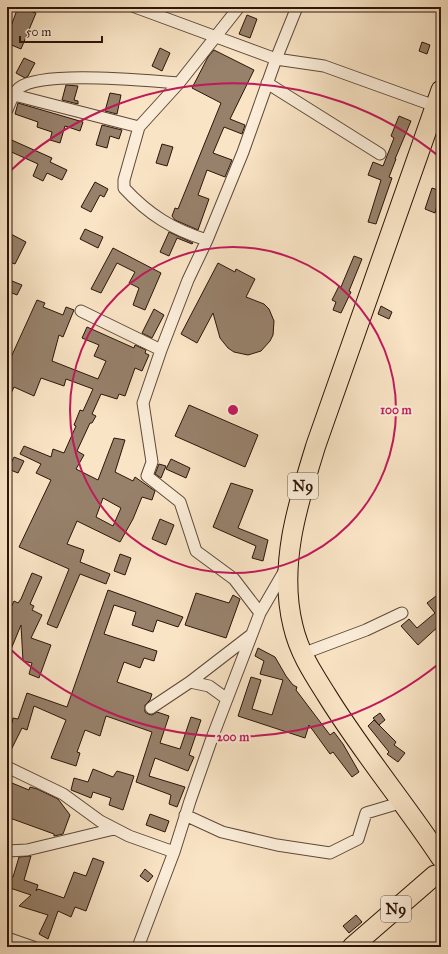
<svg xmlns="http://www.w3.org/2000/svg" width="448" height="954" font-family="'IM FELL Great Primer',serif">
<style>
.building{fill:#97816b;stroke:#2c150a;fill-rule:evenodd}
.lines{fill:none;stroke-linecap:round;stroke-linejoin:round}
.minor-casing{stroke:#5f4939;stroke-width:13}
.trunk-casing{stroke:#2c150a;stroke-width:21}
.minor{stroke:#fbedd9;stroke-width:11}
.trunk{stroke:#f9e4c5;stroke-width:19}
.ring{fill:none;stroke:#c2185b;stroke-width:2}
.labels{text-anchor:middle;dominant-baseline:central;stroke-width:4;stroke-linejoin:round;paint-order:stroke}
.shield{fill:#fbedd9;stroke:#6a5648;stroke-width:1}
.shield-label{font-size:15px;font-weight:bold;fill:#2c150a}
.centre{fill:#c2185b;stroke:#fbedd9;stroke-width:2}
.ring-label{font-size:12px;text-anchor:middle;font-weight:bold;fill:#c2185b;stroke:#fbedd9;stroke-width:4;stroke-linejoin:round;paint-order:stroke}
</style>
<rect width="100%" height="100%" fill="#f9e4c5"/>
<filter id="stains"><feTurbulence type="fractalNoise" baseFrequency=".005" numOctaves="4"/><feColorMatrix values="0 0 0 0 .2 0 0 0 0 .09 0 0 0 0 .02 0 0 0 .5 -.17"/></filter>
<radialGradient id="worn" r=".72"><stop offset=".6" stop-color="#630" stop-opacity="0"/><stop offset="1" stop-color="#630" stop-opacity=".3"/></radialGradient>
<path class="building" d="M18 7 36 13 21 49 9 44 10 41 7 40V27L10 29Z
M247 15 257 19 250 38 239 34Z
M422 42 430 45 427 54 419 51Z
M160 48 170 53 162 71 152 66Z
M214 50 254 70 230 119 245 125 242 134 224 127 213 153 232 160 225 177 207 170 198 195 209 199 198 230 175 220 172 216 175 208 178 209 221 103 192 88 208 57Z
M24 58 35 63 28 76 25 78 16 73Z
M66 85 78 86 74 100 78 101V104L62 100Z
M110 93 121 95 117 114 105 111Z
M18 103 83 122 80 131 65 126 60 143 50 140 52 132 37 127 38 122 15 114Z
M399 116 411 121 395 159H396L389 177 392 178 376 224 368 222 381 180 368 175 373 162 383 166 394 138 391 136Z
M102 125 122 130 119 139 110 136 107 148 96 145Z
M7 138 52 158 50 162 67 170 62 180 47 173 43 181 33 176 38 164 7 150Z
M162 144 173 147 167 166 156 163Z
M95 182 108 189 104 197 100 195 91 212 81 207Z
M432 188 441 191 435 213 425 209Z
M85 229 103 237 98 248 80 239Z
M7 232 26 242 15 264 7 261Z
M169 232 193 243 192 244 177 238 169 256 160 252Z
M113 248 161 273 145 310 133 305 139 288 129 283 135 272 117 263 101 293 91 289Z
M354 256 362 259 349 291 351 292 341 313 333 310 336 302 332 300 339 286 341 287Z
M218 263 235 272 236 269 255 279 246 297 264 304 269 309 274 321 273 335 270 341 261 351 248 355 234 352 228 348 220 338 213 313 197 343 181 334Z
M7 279 22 285 17 295 7 291Z
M37 300 45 303 43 307 63 315 66 307 74 310 63 337 59 335 52 361 98 379 106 361 94 356 99 345 82 338 87 327 134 348 135 345 146 350 145 353 149 355 142 371 135 368 125 396 119 394 117 399 101 394 92 414 96 416 92 423H90L77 451 84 455 76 469 98 480 114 438 125 440 115 472 133 481 135 477 155 491 152 500 142 497 133 519 120 542 77 521 67 544 84 550 80 562 110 574 106 584 80 574 57 628 47 624 69 569 19 547 51 480 36 473 41 464 20 454 24 446 51 457 53 449 64 453 76 426 74 425 80 410 83 411 93 389 66 379 64 386 41 378 34 396 14 387 7 402V366ZM103 498 121 508 113 526 96 517Z
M381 306 392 312 389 319 378 314Z
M154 309 164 315 152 338 142 333Z
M189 405 258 435 245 467 175 436Z
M14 457 24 461 18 473 8 469Z
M171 459 190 468 186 478 166 469Z
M159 464 166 466 161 478 155 474Z
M231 483 253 490 238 528 268 540 263 561 252 558 256 546 213 527Z
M160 519 174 525 166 545 152 539Z
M120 554 131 558 125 575 114 571Z
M32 573 42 577 30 604 34 606 32 610 42 615 31 638 51 645 39 678 29 674 32 663 23 661 21 625 7 659V616L14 601 18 603 21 599Z
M108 590 183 617 178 627 157 620 153 632 132 625 136 612 114 605 104 634 157 651 154 661 144 658 140 668 124 662 117 682 152 694 150 700 145 705V712L148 714 152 715 157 712 169 716 160 743 180 749 191 717 201 720 189 755 194 757 188 771 155 758 149 776 185 787 177 807 169 804 171 795 136 782 152 732 106 716 100 736 85 730 77 752 80 753 76 766 51 758 66 720 34 706 27 730 22 728 7 758V721L12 723 13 718 18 719 27 693 67 707Z
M196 593 229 603 233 595 240 599 226 638 185 625Z
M436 596 441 602V624L418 645 401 626 409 619 417 628 435 613 427 603Z
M258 648 275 657 286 676 293 685 297 687 296 690 330 735 334 732 343 744 359 772 352 777 333 752 330 754 309 725 305 738 238 716 251 677 261 680 252 709 272 715 283 680 260 674 264 661 255 656Z
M380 713 385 720 379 725 373 718Z
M374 720 396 742 394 745 405 753 398 762 387 754 389 752 368 726Z
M93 769 113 777 117 771 134 776 123 810 109 805 111 798 93 792 91 798 71 790 74 778 88 782Z
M7 781 29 790 30 787 37 789 58 799 70 815 63 834 54 836V834L7 817Z
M150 814 169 821 165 832 146 825Z
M31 856 24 880 38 885 36 891 38 889 64 898 74 872 86 876 93 858 104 862 86 911 75 907 71 917 58 911 48 939 39 934 48 915 19 906 31 895 7 887V876L13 877 19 857Z
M145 869 153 876 148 882 140 876Z
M356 915 362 922 349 933 343 926Z"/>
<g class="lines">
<g class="minor-casing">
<path id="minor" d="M135 7 276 59 324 66 435 106
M267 83 380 154
M14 95 139 127
M7 110C10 103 13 93 19 88 42 70 147 81 179 83
M207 240C173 230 148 214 124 188V180L139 127 179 83 239 7
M81 311 161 350
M260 613 234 579 196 551 180 502 147 476 152 462 143 403 161 350 188 280 207 240 243 152 276 59 297 7
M302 654 366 630 402 613
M190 682 251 635
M151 708 190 682 209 686 227 699
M7 767 63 794 100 821 129 836 174 852
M185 815 222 832 277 845 330 853 358 839 366 813 403 802
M7 851 27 850 114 829
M7 938 33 947
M138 947 174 852 190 801 212 738 260 613 285 570"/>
</g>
<g class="trunk-casing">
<path id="trunk" d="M441 90 316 445C298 503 278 565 293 626 299 652 312 672 326 694 361 751 404 802 441 858
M352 947 435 875 441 874"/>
</g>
<use href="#minor" class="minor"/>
<use href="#trunk" class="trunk"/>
</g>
<g class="ring">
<circle cx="233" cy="410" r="163"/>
<path d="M441 662A327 327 0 0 1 8 647M8 173A327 327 0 0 1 441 158"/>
</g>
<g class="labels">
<g class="shield">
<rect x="288" y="473" width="30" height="26" rx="3"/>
<rect x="381" y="896" width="30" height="26" rx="3"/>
</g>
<g class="shield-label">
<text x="303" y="486">N9</text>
<text x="396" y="909">N9</text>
</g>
</g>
<circle cx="233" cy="410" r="6" class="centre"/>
<g class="ring-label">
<text x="396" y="414">100 m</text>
<text x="233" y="741">200 m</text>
</g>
<rect width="448" height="954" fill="none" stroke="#f9e4c5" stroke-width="24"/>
<rect x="8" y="8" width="432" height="938" fill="none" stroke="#2c150a" stroke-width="2"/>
<rect x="12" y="12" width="424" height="930" fill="none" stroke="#2c150a"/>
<path d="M20 36v6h82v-6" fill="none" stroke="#2c150a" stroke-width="2"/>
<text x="26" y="36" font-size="12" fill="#2c150a" stroke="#fbedd9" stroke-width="3" paint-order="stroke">50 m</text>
<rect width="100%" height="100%" filter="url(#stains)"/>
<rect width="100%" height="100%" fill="url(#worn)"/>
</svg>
